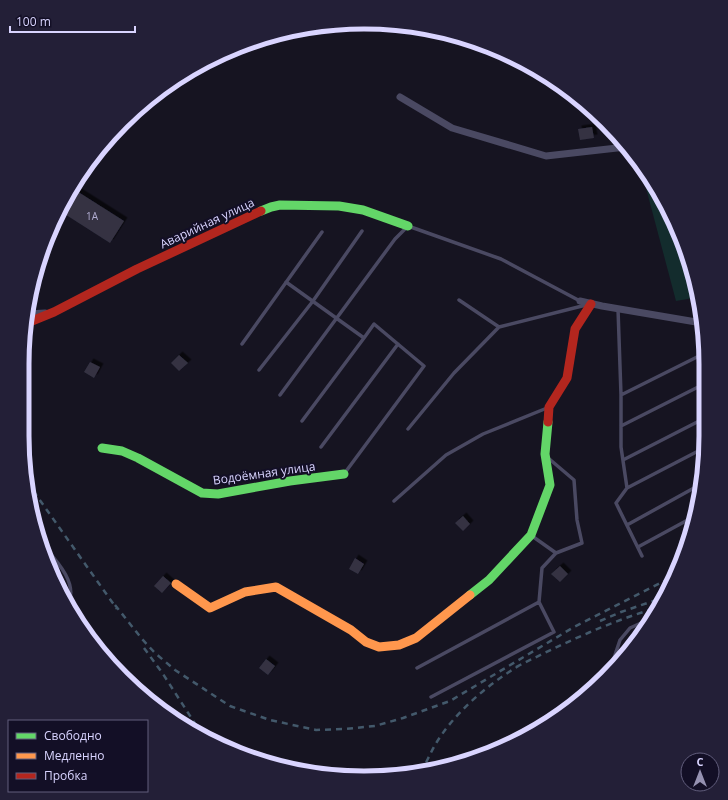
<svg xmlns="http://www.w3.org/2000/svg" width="728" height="800" font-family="'Open Sans',sans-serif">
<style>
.green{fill:#132c2d}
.building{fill:#343243;filter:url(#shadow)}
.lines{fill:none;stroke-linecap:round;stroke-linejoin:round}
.lane{stroke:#4a4962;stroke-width:3.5}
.street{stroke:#4a4962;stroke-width:7}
.fast{stroke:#63d668;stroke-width:9}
.slow{stroke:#ff974d;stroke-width:9}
.jam{stroke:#b3261e;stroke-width:9}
.rail{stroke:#43596b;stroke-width:2.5;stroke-dasharray:6 5;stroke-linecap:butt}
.labels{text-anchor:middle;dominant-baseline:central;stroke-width:4;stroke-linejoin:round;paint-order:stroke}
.number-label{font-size:10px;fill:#b0acd0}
.street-label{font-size:12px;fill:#d9d4ff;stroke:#130f26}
.rim{fill:none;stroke:#d9d4ff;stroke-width:5}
</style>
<defs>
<filter id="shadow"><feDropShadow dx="3.5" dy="-3.5" stdDeviation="0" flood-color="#0009"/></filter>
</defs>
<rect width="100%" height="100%" fill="#161421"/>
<path class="green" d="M646 171 680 233 687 255 682 259 691 269 699 297 676 301 642 173Z"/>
<path class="building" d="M592 127 594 138 580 140 578 129Z
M72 188 124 221 110 243 60 211Z
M179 355 188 363 179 371 171 363Z
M90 362 100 367 94 378 84 372Z
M463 516 470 524 463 531 455 523Z
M355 558 364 564 358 574 349 569Z
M560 566 568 574 560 582 551 574Z
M163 576 171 583 162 593 154 586Z
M266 659 275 666 268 675 259 668Z"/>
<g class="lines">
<path class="lane" d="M261 44 265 38
M286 282 364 338 374 324 424 366 344 474
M459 300 499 327
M618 309 621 395 705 353
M242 344 322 232
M259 370 313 301 362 231
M280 395 395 239 408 226 501 259 580 301
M621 395V447L627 488 616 503 642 556
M302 421 364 338
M621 426 706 383
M408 429 454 373 499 327 586 305
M321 447 398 344
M623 460 705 418
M627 488 704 448
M394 501 446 455 483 434 547 408
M627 525 703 483
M532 536 556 553
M42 544C55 559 79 583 68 604
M638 547 695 516
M417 668 539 602 542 568 556 553 582 543 577 520 574 480 547 457
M609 673 620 640 630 628 652 618
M431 697 554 632 539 602"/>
<path class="street" d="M400 97 452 128 546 156 626 147
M580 301 602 306 702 323
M28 314 45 313"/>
<path class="fast" d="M261 211 271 207 280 205 339 206 363 210 408 226
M102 448 122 451 138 458 202 493 218 494 290 481 344 474
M470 595 489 580 531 535 550 485 545 454 548 422"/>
<path class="slow" d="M176 584 210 608 245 592 276 587 351 630 366 642 379 647 399 645 416 638 470 595"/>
<path class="jam" d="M27 323 54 312 137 269 261 211
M548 422 549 407 567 378 575 329 591 304"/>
<path class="rail" d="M27 482 117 609
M115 605 142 639 155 653 175 670 230 706 270 720 316 730 345 729 375 726 403 718 450 701 574 627 674 576
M600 621 621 612 665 597
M144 648 163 674 203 736
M516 667C562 644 610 621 660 607
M421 772C426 763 430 754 435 745 454 713 487 685 520 665"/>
</g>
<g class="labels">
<g class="number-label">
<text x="92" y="216">1А</text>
</g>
<g class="street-label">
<text transform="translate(207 223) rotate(-25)">Аварийная улица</text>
<text transform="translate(264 473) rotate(-8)">Водоёмная улица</text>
</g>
</g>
<path d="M0 0H728V800H0ZM364 29H364A335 335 0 0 1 699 364V436A335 335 0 0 1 364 771H364A335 335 0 0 1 29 436V364A335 335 0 0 1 364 29Z" fill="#231f37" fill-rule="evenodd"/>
<path class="rim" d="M364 29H364A335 335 0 0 1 699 364V436A335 335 0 0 1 364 771H364A335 335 0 0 1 29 436V364A335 335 0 0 1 364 29Z"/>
<rect x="8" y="720" width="140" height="72" fill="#130f26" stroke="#625e7d"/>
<rect x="16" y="733" width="20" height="6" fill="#63d668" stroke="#625e7d"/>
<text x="44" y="740" font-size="12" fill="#d9d4ff">Свободно</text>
<rect x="16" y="753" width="20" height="6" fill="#ff974d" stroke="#625e7d"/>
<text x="44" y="760" font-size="12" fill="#d9d4ff">Медленно</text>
<rect x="16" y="773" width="20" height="6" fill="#b3261e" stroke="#625e7d"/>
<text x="44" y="780" font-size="12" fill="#d9d4ff">Пробка</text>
<g transform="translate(700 772)"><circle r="19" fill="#130f26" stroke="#625e7d"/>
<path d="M0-3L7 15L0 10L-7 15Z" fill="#9591b1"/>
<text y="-6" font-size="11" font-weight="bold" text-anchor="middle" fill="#d9d4ff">С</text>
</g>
<path d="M10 26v6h125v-6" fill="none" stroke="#d9d4ff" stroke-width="2"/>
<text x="16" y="26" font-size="12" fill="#d9d4ff" stroke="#130f26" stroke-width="3" paint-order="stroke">100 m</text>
</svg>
